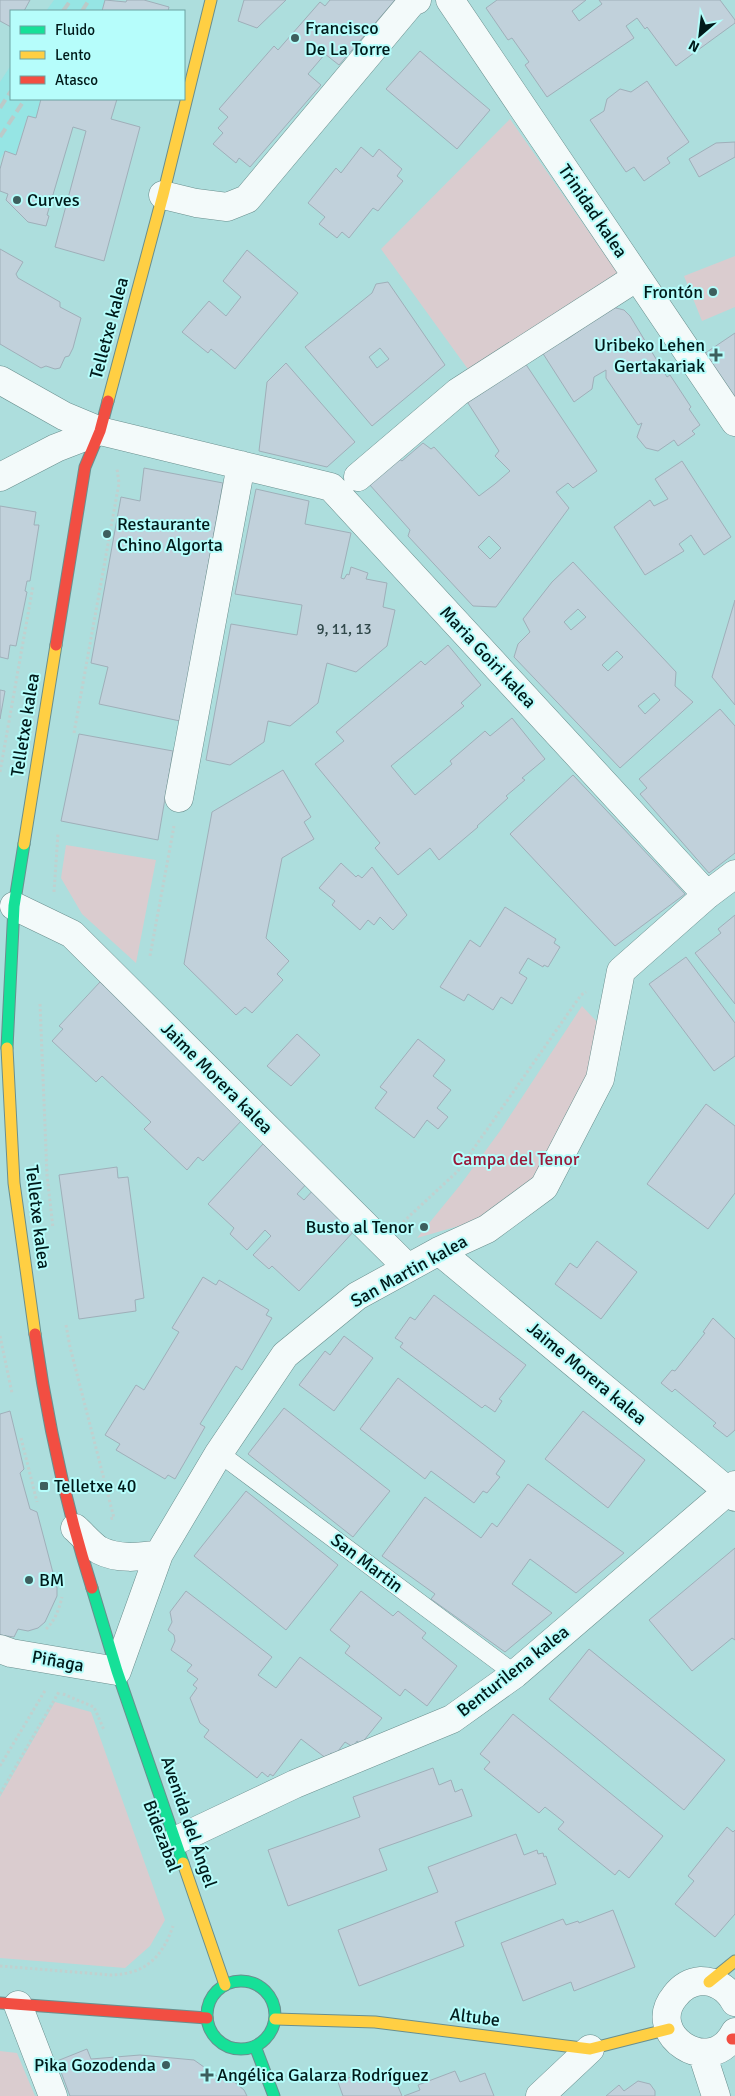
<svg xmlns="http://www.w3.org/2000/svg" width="735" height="2096" font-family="Signika,sans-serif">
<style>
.built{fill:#96e5e4}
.green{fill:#dacccf}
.building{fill:#c1d1db;stroke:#9fafb9;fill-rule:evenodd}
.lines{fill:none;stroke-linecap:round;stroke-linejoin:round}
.lane-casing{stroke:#6a8f8e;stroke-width:19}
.street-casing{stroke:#6a8f8e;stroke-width:29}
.fast-casing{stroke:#6a8f8e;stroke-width:13}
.slow-casing{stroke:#6a8f8e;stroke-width:13}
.jam-casing{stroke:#6a8f8e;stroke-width:13}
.path{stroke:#c1d0cf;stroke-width:3;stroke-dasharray:2.5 2.5;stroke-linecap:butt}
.lane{stroke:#f3fafa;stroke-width:18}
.street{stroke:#f3fafa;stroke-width:28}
.fast{stroke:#16e098;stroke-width:11}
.slow{stroke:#ffcf43;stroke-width:11}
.jam{stroke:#f24e42;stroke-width:11}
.rail{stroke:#bbcac9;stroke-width:4;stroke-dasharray:10 5;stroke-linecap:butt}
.poi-dot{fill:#3d5f5e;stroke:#b6fdfb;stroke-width:2}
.labels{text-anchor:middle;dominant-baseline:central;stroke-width:4;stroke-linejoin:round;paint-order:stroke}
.number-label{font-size:15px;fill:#30484a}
.poi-label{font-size:18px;fill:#001a1a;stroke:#b6fdfb;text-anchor:start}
.street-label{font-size:18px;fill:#001a1a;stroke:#b6fdfb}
.park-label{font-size:18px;fill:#991939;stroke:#b6fdfb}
</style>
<rect width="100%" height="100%" fill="#addedd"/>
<path class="built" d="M54 0H105L102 11H46Z
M11 65V99H41L36 118 27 117 16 155 5 151 0 159V82Z"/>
<path class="green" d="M510 119 619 275 470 372 381 249Z
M735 256V307L702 321 684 276Z
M66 845 156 860 136 963 82 914 61 878Z
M582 1006 599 1024 586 1081 538 1183 483 1219 417 1238 461 1184 500 1131Z
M55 1702 91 1712 165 1920 150 1946 125 1968 0 1958V1797Z
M0 2051 17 2053 35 2096H0Z"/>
<path class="building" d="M0 0H30L24 11H11V27L0 21Z
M105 0 126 2 127 0H144L169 7 168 11H102Z
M244 0H286L257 28 238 21Z
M330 0H395L339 65 325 54 308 74 321 85 250 167 239 158 236 163 213 144 223 133 218 128 228 117 219 109 274 46 278 50 320 2 325 6Z
M497 0H586L572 11 579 21 602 4 599 0H720L735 20V23L676 66 647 27 645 29 637 18 626 26 634 38 547 97 525 65 529 62 512 38 508 40 486 8Z
M420 51 490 110 457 149 386 89Z
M647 81 689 142 667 158 670 163 644 181 634 167 626 172 590 120 604 111 607 99 620 89 631 92Z
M41 99H117L111 119 140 127 104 261 55 247 86 131 73 127 47 215 49 216 46 226 28 222 6 200 8 194 0 191V169L5 151 16 155 28 116 36 118Z
M735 142V157L699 177 689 159 716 143Z
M361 147 373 157 379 149 402 169 397 176 403 181 378 211 373 208 349 238 342 232 337 238 319 224 325 217 308 203 336 168 341 173Z
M0 249 23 262 16 274 18 278 60 302V307L81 318 73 348 69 356 65 357 60 368 55 369 46 366 41 368 0 344Z
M247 250 298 293 235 369 211 349 208 353 182 332 209 301 226 316 241 297 223 281Z
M388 282 445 365 372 426 305 347 372 293 376 284ZM380 348 389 359 377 368 369 357Z
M612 307 624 310 630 316 667 377 670 375 691 407 689 409 700 425 692 431 695 434 678 446 674 440 658 451 646 448 637 437 642 423 638 425 606 378V370L594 377 592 389 574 402 542 352 564 337 566 340 593 321 598 314Z
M735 333V400L704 354Z
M523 360 597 471 573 488 568 483 556 492 569 508 496 607 473 606 408 536 410 530 369 484 399 459 402 461 423 443 431 449 434 447 479 496 495 484 510 471 495 456 499 451 466 400ZM489 536 501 548 490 559 478 547Z
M286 363 355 442 327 467 259 451 267 382Z
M682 461 731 537 704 555 691 535 679 544 684 551 645 575 614 527 650 500 654 506 668 499 655 479Z
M144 468 223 483 180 721 99 704 108 667 91 663 121 497 140 501Z
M256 489 309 501 305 524 351 533 341 578 344 579 347 574 349 575 351 567 368 573 366 579 387 583 383 607 395 610 387 646 356 672 327 663 318 703 290 726 268 721 264 742 230 765 206 760 231 624 297 635 302 605 235 594Z
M0 506 36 512 34 525H39L30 581H27L25 591 27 592 16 646 10 645 8 659 0 657Z
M573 562 676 672 675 686 693 702 620 768 514 657 518 644 530 632 523 619 552 582ZM578 609 586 617 571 630 564 622ZM617 651 623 657 608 671 602 665ZM654 693 660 700 645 714 638 706Z
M735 600V705L712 677Z
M448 645 481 685 461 703 464 706 391 766 415 795 452 764 450 761 485 731 490 736 512 718 545 759 522 778 525 780 506 796 508 798 477 826 478 827 439 860 430 848 398 875 375 848 380 843 315 764 344 741 336 732 421 661 425 665Z
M0 690 5 691 0 719Z
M720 709 735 726V853L709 873 640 794 647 788 639 779Z
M79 734 173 751 158 840 61 821Z
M283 770 311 817 304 822 314 839 282 858 266 938 289 961 277 974 283 980 252 1013 245 1007 236 1015 184 964 212 812Z
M573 775 685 894 615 946 510 834Z
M341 863 356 877 358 875 362 878 372 867 407 915 393 930 380 917 374 925 368 920 360 930 332 905 335 901 319 888Z
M505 907 556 939 554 943 560 947 548 967 544 965 543 967 528 958 519 973 527 978 512 1004 501 997 493 1010 468 994 464 1001 440 987 470 940 480 947Z
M735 915V1004L695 953 721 933 718 929Z
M686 957 735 1023V1056L714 1071 649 984Z
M100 982 104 986 108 982 152 1023 146 1028 244 1118 203 1161 198 1157 187 1170 144 1129 151 1122 102 1076 96 1082 52 1041 63 1029 59 1026Z
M297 1034 320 1055 291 1086 267 1066Z
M418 1039 445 1060 433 1076 451 1090 437 1108 448 1117 438 1129 427 1120 414 1138 375 1108 387 1092 380 1087Z
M706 1104 735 1126V1193L708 1229 647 1184Z
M263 1144 289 1168 310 1180 297 1194 304 1200 316 1187 355 1230 299 1291 272 1266 269 1269 253 1255 271 1236 265 1230 247 1250 230 1234 234 1228 208 1204Z
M117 1167 118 1178 128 1177 144 1298 135 1300 136 1311 79 1319 59 1175Z
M597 1241 637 1272 601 1319 555 1284 570 1263 577 1268Z
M203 1277 216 1285 219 1280 269 1310 266 1315 272 1318 242 1370 236 1366 200 1424 205 1427 175 1479 168 1475 165 1479 116 1450 120 1444 105 1435 136 1385 144 1390 179 1332 172 1328Z
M434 1295 526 1365 499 1399 502 1401 495 1412 485 1405 482 1408 400 1347 403 1343 395 1338 410 1317 415 1320Z
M713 1318 735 1339V1430L727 1437 713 1426 716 1423 675 1389 672 1392 661 1383 672 1370 675 1371 705 1333 703 1332Z
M344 1336 373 1358 334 1411 299 1385 325 1351 330 1355Z
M398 1378 505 1461 496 1474 500 1477 487 1493 483 1491 474 1503 431 1471 425 1479 360 1429Z
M284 1408 390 1491 353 1537 248 1454Z
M10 1411 24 1469 20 1473 30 1509 37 1512 57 1588V1596L45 1622 38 1628 28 1631 18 1629 14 1637 0 1635V1414Z
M583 1411 645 1460 608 1508 545 1459Z
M528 1484 624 1553 576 1593 530 1559 512 1584 552 1613 505 1652 431 1599 435 1594 382 1556 425 1497 481 1538 492 1523 497 1527Z
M246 1491 338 1565 286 1630 194 1556Z
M735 1548V1640L732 1638 692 1671 649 1620Z
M186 1591 272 1657 258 1675 276 1688 300 1657 382 1718 361 1744 357 1741 353 1747 345 1742 335 1755 331 1753 327 1759 301 1739 273 1776 270 1774 268 1777 262 1772 257 1778 204 1737 209 1730 200 1723 190 1698 197 1688 193 1685 198 1679 187 1671 192 1665 171 1650 175 1641 174 1635 168 1630 172 1622 170 1612Z
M361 1591 393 1616 398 1611 426 1633 422 1638 457 1666 427 1706 405 1689 400 1696 345 1653 350 1646 330 1630Z
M589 1649 725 1760 684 1810 549 1699Z
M513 1714 663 1836 629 1878 619 1870 615 1875 558 1829 564 1822 545 1807 539 1813 484 1769 490 1762 480 1754Z
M433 1768 439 1785 451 1780 455 1792 462 1789 472 1816 379 1849 387 1870 288 1906 268 1850 360 1817 353 1797Z
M727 1827 733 1832 735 1830V1914L715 1937 675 1904 694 1881 688 1876Z
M516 1834 524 1855 537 1850 538 1854 543 1853 544 1857 546 1856 556 1884 455 1922 464 1946 359 1986 338 1930 438 1892 428 1867Z
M613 1910 635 1967 574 1991 571 1982 523 2001 501 1943 563 1919 566 1925 578 1921 579 1923Z
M87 2049 91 2059 140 2055 194 2060 221 2079 227 2076 244 2090 247 2096H70L57 2061Z
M455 2071 460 2082 485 2073 494 2096H404L420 2090 418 2085Z
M364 2072 367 2082 392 2072 402 2096H343L338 2082Z
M638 2081 650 2084 655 2091V2096H606L619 2085 624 2091Z"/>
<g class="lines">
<g class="lane-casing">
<path id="lane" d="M219 1453 515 1674"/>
</g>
<g class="street-casing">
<path id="street" d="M450 0 735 422
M163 195 196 203 227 207 247 199 412 2 417 0
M0 380 64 416 100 431 331 487 707 895
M0 477 56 448 100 431
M358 477 458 392 637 277
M179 798 241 465
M14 906 72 934 407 1267
M439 1251 735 1497
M75 1528C83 1535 91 1545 99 1550 118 1560 140 1557 159 1554
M0 1649 11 1653 117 1671 159 1554 219 1453 285 1355 357 1296 439 1251 487 1229 544 1187 600 1079 621 971 707 895 735 874
M177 1840 295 1784 452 1719 515 1674 735 1485
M735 2002C728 1989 716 1981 701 1981 690 1982 681 1988 675 1996 643 2034 711 2080 735 2032
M18 2005 53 2096
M702 2053 716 2096
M540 2096 590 2049"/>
</g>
<g class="fast-casing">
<path id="fast" d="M7 1048 14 906 24 844
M92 1588 117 1671 183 1863
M207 2015a34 34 0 1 1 68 0a34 34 0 1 1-68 0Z
M255 2046 274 2096"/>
</g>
<g class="slow-casing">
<path id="slow" d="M108 401 163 195 211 0
M24 844 56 645
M7 1048 14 1183 35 1334
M183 1863 225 1985
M709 1982 735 1961
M275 2019 375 2022 590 2049 669 2029"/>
</g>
<g class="jam-casing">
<path id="jam" d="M56 645 85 467 100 431 108 401
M35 1334C47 1419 66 1506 92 1588
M0 2003 207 2018
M732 2039H735"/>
</g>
<path class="path" d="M74 733 119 483 117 469
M0 772 33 586
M54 892 58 833
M150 956 174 826
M40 1004 47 1175 53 1228
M403 1222 458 1171 581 995 586 992
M66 1325 70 1347 114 1518 108 1519
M0 1336 12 1393
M21 1438 37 1502
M46 1629C55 1621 59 1609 62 1597
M63 1694 94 1707 104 1730
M0 1766 46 1689
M0 1794 60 1690
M0 1966 111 1975C145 1974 162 1958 173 1926"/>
<use href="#lane" class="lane"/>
<use href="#street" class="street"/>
<use href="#fast" class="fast"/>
<use href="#slow" class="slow"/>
<use href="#jam" class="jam"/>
<path class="rail" d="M63 11 71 0
M82 11 89 0
M0 108 11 91
M0 137 25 99"/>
</g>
<g class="poi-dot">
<circle cx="295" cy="38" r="5"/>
<circle cx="17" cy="200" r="5"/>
<circle cx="713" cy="292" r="5"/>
<path d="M713.5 347.5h5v5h5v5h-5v5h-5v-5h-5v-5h5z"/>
<circle cx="107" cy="534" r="5"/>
<circle cx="424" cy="1227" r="5"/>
<rect x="39" y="1481" width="10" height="10" rx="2.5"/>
<circle cx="29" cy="1580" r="5"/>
<circle cx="166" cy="2065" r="5"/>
<path d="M204.5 2067.5h5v5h5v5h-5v5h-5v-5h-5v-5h5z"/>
</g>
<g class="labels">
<g class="number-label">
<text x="344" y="629">9, 11, 13</text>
</g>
<g class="poi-label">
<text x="305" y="28">Francisco<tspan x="305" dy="21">De La Torre</tspan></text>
<text x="27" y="200">Curves</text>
<text x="703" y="292" text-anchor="end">Frontón</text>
<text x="705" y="345" text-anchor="end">Uribeko Lehen<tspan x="705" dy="21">Gertakariak</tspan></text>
<text x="117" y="524">Restaurante<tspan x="117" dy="21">Chino Algorta</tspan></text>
<text x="414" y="1227" text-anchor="end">Busto al Tenor</text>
<text x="54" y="1486">Telletxe 40</text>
<text x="39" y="1580">BM</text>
<text x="156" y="2065" text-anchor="end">Pika Gozodenda</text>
<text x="217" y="2075">Angélica Galarza Rodríguez</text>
</g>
<g class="street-label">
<text transform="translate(593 211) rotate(56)">Trinidad kalea</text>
<text transform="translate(109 328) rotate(-75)">Telletxe kalea</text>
<text transform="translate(488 657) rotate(47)">Maria Goiri kalea</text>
<text transform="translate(25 725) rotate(-81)">Telletxe kalea</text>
<text transform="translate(217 1078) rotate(45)">Jaime Morera kalea</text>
<text transform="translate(38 1217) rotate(83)">Telletxe kalea</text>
<text transform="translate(409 1271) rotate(-29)">San Martin kalea</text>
<text transform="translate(587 1373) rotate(40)">Jaime Morera kalea</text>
<text transform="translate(367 1563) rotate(37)">San Martin</text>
<text transform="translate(58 1661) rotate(10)">Piñaga</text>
<text transform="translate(513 1671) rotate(-38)">Benturilena kalea</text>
<text transform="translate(189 1822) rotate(71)">Avenida del Ángel</text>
<text transform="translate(162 1836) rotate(69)">Bidezabal</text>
<text transform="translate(475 2017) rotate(7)">Altube</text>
</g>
<g class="park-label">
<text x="516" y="1159">Campa del Tenor</text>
</g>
</g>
<rect x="10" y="10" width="175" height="90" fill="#b6fdfb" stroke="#6da2a1"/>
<rect x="20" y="26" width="25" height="8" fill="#16e098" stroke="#6da2a1"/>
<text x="55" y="35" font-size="15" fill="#001a1a">Fluido</text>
<rect x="20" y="51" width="25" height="8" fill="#ffcf43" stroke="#6da2a1"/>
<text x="55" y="60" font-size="15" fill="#001a1a">Lento</text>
<rect x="20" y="76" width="25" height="8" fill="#f24e42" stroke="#6da2a1"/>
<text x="55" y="85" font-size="15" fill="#001a1a">Atasco</text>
<g transform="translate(700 35) rotate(208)" stroke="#b6fdfb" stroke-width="4" paint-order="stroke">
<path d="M0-4L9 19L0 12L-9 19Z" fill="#001a1a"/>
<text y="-8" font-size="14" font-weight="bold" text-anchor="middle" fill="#001a1a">N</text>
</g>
</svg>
